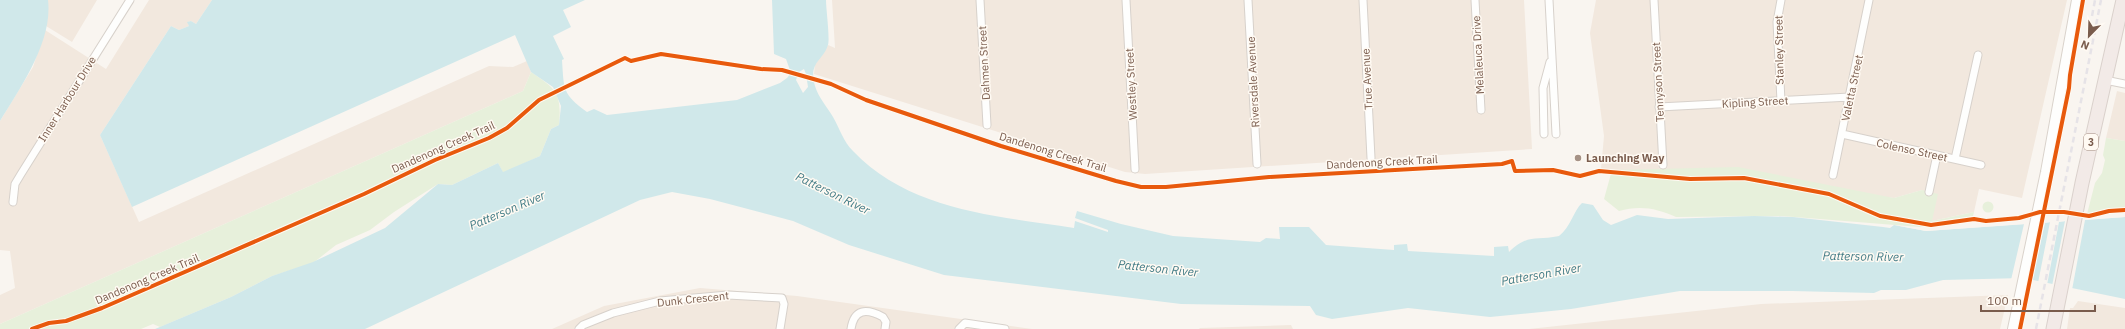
<svg xmlns="http://www.w3.org/2000/svg" width="2125" height="329" font-family="'IBM Plex Sans',sans-serif">
<style>
.residential{fill:#f2e8de}
.green{fill:#e7f0db}
.water{fill:#d0e8ea;fill-rule:evenodd}
.pier{fill:#f9f5f0}
.lines{fill:none;stroke-linecap:round;stroke-linejoin:round}
.street-casing{stroke:#d7d1cb;stroke-width:9}
.secondary-casing{stroke:#d9d2cb;stroke-width:12}
.highway-casing{stroke:#dad1cc;stroke-width:15}
.street{stroke:#fefefd;stroke-width:7}
.secondary{stroke:#fefefd;stroke-width:10}
.highway{stroke:#f2eae7;stroke-width:13}
.rail{stroke:#e6e3e7;stroke-width:2.5;stroke-dasharray:6 4;stroke-linecap:butt}
.cycleway-casing{stroke:#fffaf3;stroke-width:6}
.cycleway{stroke:#e8590c;stroke-width:4}
.poi-dot{fill:#a69286;stroke:#fffaf3;stroke-width:1.5}
.labels{text-anchor:middle;dominant-baseline:central;stroke-width:3;stroke-linejoin:round;paint-order:stroke}
.shield{fill:#fffaf3;stroke:#a28b7f;stroke-width:1}
.shield-label{font-size:10px;font-weight:bold;fill:#7a5c4d}
.street-label{font-size:11px;fill:#7a5c4d;stroke:#fffaf3}
.poi-label{font-size:11px;font-weight:bold;fill:#7a5c4d;stroke:#fffaf3;text-anchor:start}
.water-label{font-size:12px;font-style:italic;fill:#437c86;stroke:#fffaf3}
</style>
<rect width="100%" height="100%" fill="#f9f5f0"/>
<path class="residential" d="M48 0H97L72 42 46 26Z
M149 0H212L196 24 191 21 188 22 189 26 179 30 171 26 100 135 139 222 489 66 513 67 527 61 531 72 523 91 0 324V295L15 288 10 251 0 250V121L33 67 45 30 106 69Z
M832 0H1524L1532 149 1145 174 1125 172 814 74 815 64 828 45 835 48Z
M1596 0H2067L2022 198 1979 189 1974 212 1932 221 1922 190 1894 198 1601 169 1604 136 1590 33Z
M2117 91 2125 93V141L2106 138Z
M700 288 797 296 1032 329H552L604 306Z
M2008 295 2000 329H1529L1761 304Z
M2078 301 2125 308V329H2067L2070 308H2073Z
M1291 325 1293 329H1199L1200 328Z"/>
<path class="green" d="M531 72C556 89 562 93 559 125L551 129 540 156 503 173 498 163 452 185 438 184 394 212 370 230 336 245 313 263 272 276 231 297 160 327 153 324 141 329H0V324L523 91Z
M2106 138 2125 141V208L2087 214 2095 183 2102 173 2105 160 2103 155Z
M1738 167 1894 198 1922 190 1938 194 1932 221 1974 212 1973 216 1920 227 1782 216 1676 217C1657 208 1639 205 1619 211L1604 199 1612 170Z
M1982.5 207a5.5 5.5 0 1 1 11 0a5.5 5.5 0 1 1-11 0Z"/>
<path class="water" d="M0 0H48C53 41 21 87 0 121Z
M212 0H585L563 10 571 27 553 36 564 59 562 60C564 89 562 94 587 112L594 109 607 115 737 100 780 83 787 78 791 73 786 59 774 54 772 0H826C826 9 830 38 828 45 823 61 808 62 815 86 818 97 828 108 833 117 840 129 843 141 853 151 910 211 997 216 1074 228L1075 221 1108 232V230L1075 218 1077 211 1121 224 1173 236 1260 242 1266 238 1280 239 1279 227H1309L1326 245 1394 250V245L1407 244 1408 251 1494 256V247L1508 246 1509 252C1529 233 1535 241 1559 236 1570 228 1574 210 1582 203L1593 205 1603 220 1611 225 1637 215 1668 219 1754 216 1793 217 1883 227 1890 228 1894 225 1926 231 2125 217V299L2023 278 1943 280 1906 290H1881L1874 293 1792 291H1680L1571 309 1490 317 1408 308 1332 319 1316 315 1310 306 1181 304 944 275 849 245 793 221 710 199 672 192 640 200 365 329H155L231 297 272 276 313 262 385 228 438 184 452 185 498 163 503 172 540 156 551 129 559 125 561 106 553 87 531 72 515 35 132 207 100 135 171 26 179 30 189 26 187 22 191 21 196 24ZM804 69 806 74 808 87 803 93 796 80 799 72Z"/>
<path class="pier" d="M2125 215V217L2085 220 2072 290 2052 286 2065 221 2059 222 2047 285 2038 283 2050 222 2045 223 2032 282 2011 280 2024 224 1926 231 1894 225 1926 229Z"/>
<g class="lines">
<g class="street-casing">
<path id="street" d="M980 0 987 125
M1126 0 1135 169
M1248 0 1257 164
M1363 0 1371 158
M1475 0 1481 110
M1549 0 1556 134
M1654 0 1663 165
M2105 80 2125 84
M1781 101 1777 22 1781 0
M1659 107 1850 97
M1544 134 1543 88 1550 62
M1842 134 1981 165
M1955 159 1978 55
M1833 175 1869 0
M1929 192 1937 155
M13 202 15 184 21 174 130 0
M579 329 583 325 613 313 660 301 728 295 782 298 784 304 780 329
M851 329C854 309 866 308 883 317L886 322 885 329
M959 329 965 323 1005 329"/>
</g>
<g class="secondary-casing">
<path id="secondary" d="M2013 329 2046 172 2077 0"/>
</g>
<g class="highway-casing">
<path id="highway" d="M2053 329 2082 183 2123 0"/>
</g>
<use href="#street" class="street"/>
<use href="#secondary" class="secondary"/>
<use href="#highway" class="highway"/>
<path class="rail" d="M2092 16 2095 0
M2036 329 2101 0"/>
<g class="cycleway-casing">
<path id="cycleway" d="M32 329 49 323 66 321 102 308 364 194 435 160 489 138 507 128 539 100 625 58 631 61 661 54 761 69 782 70 831 84 866 100 1001 146 1116 181 1141 187H1166L1269 177 1502 164 1512 161 1515 171 1553 170 1580 176 1599 171 1690 179 1744 178 1829 194 1880 216 1931 225 1974 219 1986 221 2019 218 2040 212H2064L2089 216 2109 211 2125 210
M2020 329 2069 88 2070 75 2083 0"/>
</g>
<use href="#cycleway" class="cycleway"/>
</g>
<circle class="poi-dot" cx="1578" cy="158" r="4"/>
<g class="labels">
<rect class="shield" x="2084" y="134" width="14" height="16" rx="3"/>
<g class="shield-label">
<text x="2091" y="142">3</text>
</g>
<g class="street-label">
<text transform="translate(1779 50) rotate(-91)">Stanley Street</text>
<text transform="translate(1478 55) rotate(-93)">Melaleuca Drive</text>
<text transform="translate(984 63) rotate(-93)">Dahmen Street</text>
<text transform="translate(1367 79) rotate(-93)">True Avenue</text>
<text transform="translate(1253 82) rotate(-93)">Riversdale Avenue</text>
<text transform="translate(1658 82) rotate(-93)">Tennyson Street</text>
<text transform="translate(1131 84) rotate(-93)">Westley Street</text>
<text transform="translate(1852 88) rotate(-78)">Valetta Street</text>
<text transform="translate(67 99) rotate(-58)">Inner Harbour Drive</text>
<text transform="translate(1755 102) rotate(-3)">Kipling Street</text>
<text transform="translate(443 147) rotate(-24)">Dandenong Creek Trail</text>
<text transform="translate(1912 150) rotate(12)">Colenso Street</text>
<text transform="translate(1053 152) rotate(17)">Dandenong Creek Trail</text>
<text transform="translate(1382 162) rotate(-3)">Dandenong Creek Trail</text>
<text transform="translate(147 279) rotate(-23)">Dandenong Creek Trail</text>
<text transform="translate(693 299) rotate(-6)">Dunk Crescent</text>
</g>
<g class="poi-label">
<text x="1586" y="158">Launching Way</text>
</g>
<g class="water-label">
<text transform="translate(833 193) rotate(26)">Patterson River</text>
<text transform="translate(507 210) rotate(-23)">Patterson River</text>
<text transform="translate(1863 256) rotate(1)">Patterson River</text>
<text transform="translate(1158 268) rotate(6)">Patterson River</text>
<text transform="translate(1541 274) rotate(-10)">Patterson River</text>
</g>
</g>
<g transform="translate(2089 36) rotate(203)" stroke="#fffaf3" stroke-width="3" paint-order="stroke">
<path d="M0-3L7 15L0 10L-7 15Z" fill="#7a5c4d"/>
<text y="-6" font-size="11" font-weight="bold" text-anchor="middle" fill="#7a5c4d">N</text>
</g>
<path d="M1981 305v6h114v-6" fill="none" stroke="#7a5c4d" stroke-width="2"/>
<text x="1987" y="305" font-size="12" fill="#7a5c4d" stroke="#fffaf3" stroke-width="3" paint-order="stroke">100 m</text>
</svg>
